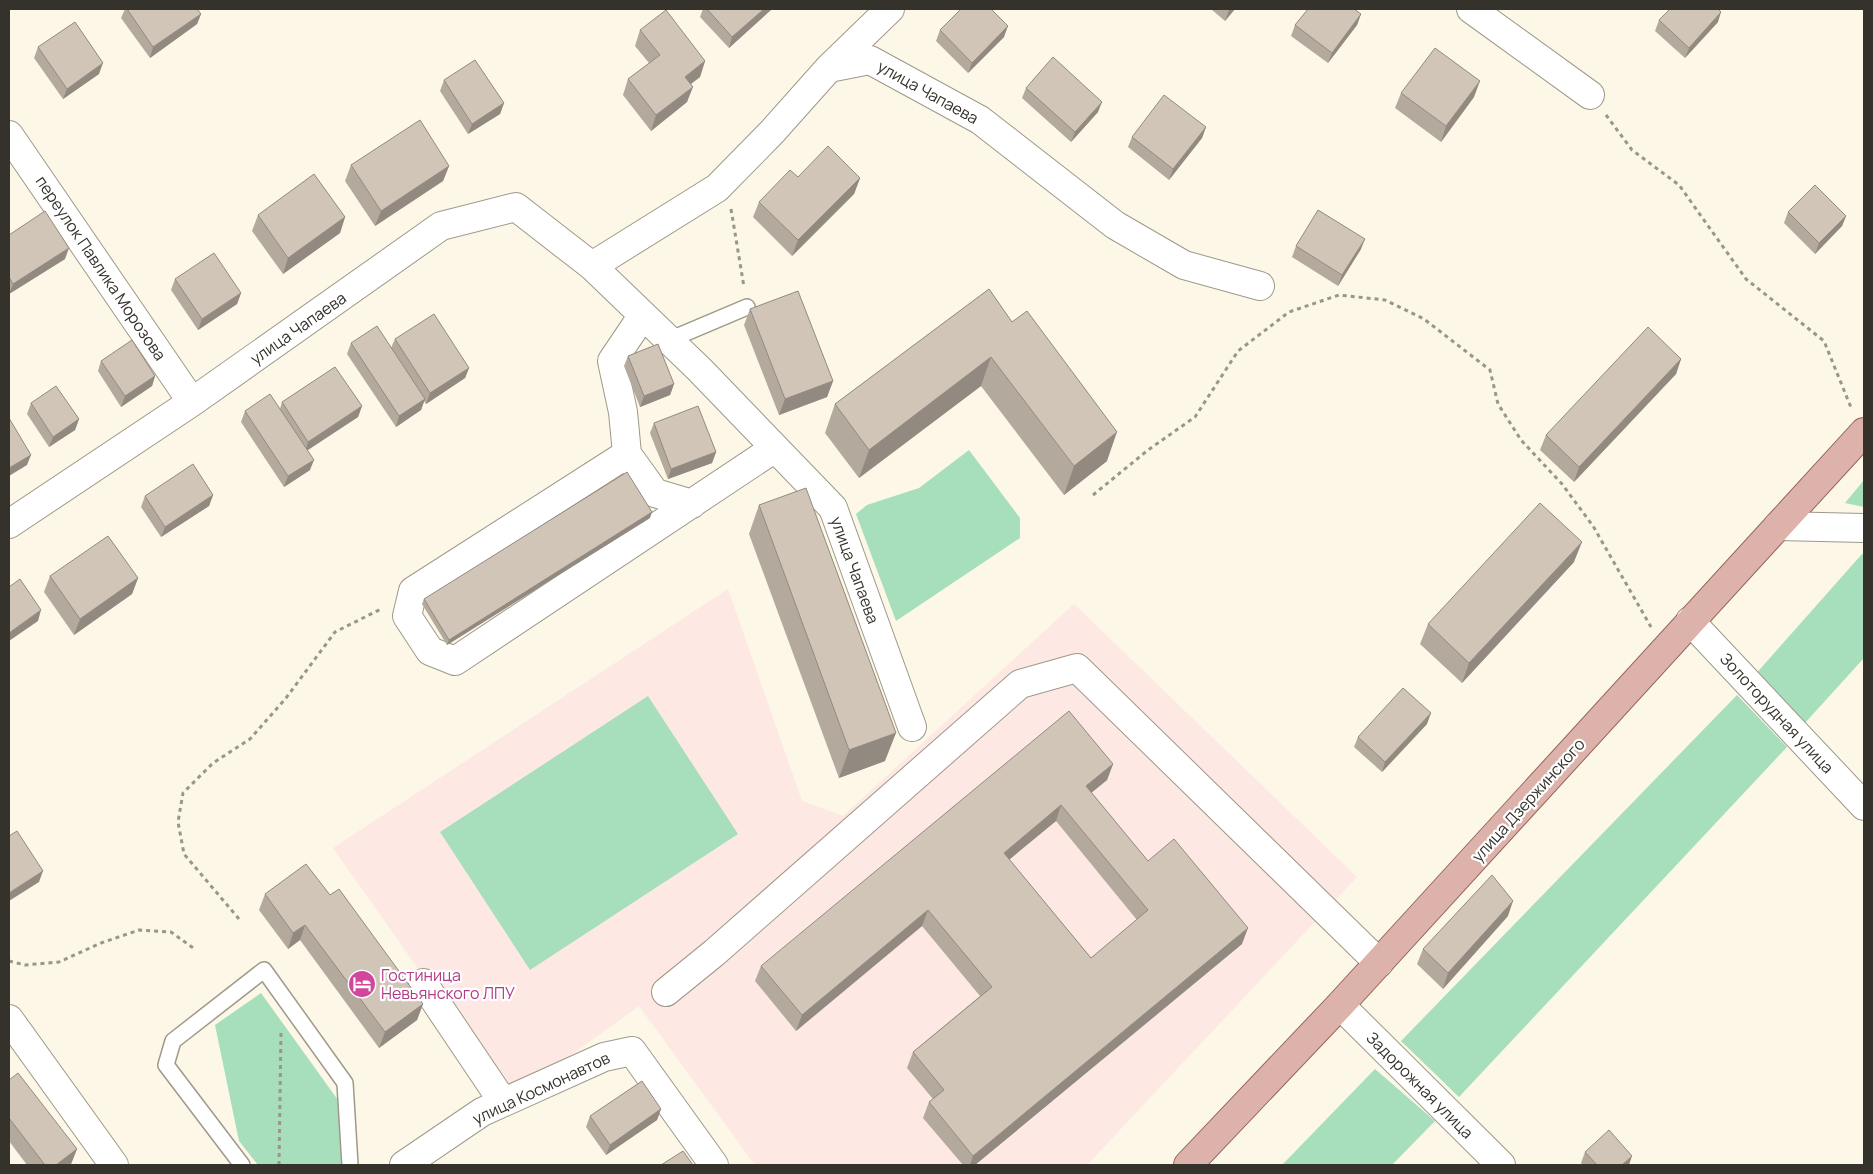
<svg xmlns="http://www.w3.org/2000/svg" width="1873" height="1174" font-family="Manrope,sans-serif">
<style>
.education{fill:#fde8e3}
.green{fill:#a7dfbc}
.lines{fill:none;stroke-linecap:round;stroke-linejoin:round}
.service-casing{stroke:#9e9989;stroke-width:18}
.minor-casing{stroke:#9e9989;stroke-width:30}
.primary-casing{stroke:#94645a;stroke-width:30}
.path{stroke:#99968a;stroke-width:3;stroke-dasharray:4 4;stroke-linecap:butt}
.service{stroke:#fff;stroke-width:15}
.minor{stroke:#fff;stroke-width:28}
.primary{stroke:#ddb2ab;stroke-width:28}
.wall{fill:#b4a99d;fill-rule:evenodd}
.shaded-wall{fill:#928a80}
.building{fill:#d1c5b7;stroke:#928a80;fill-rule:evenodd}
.labels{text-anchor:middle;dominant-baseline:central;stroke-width:4.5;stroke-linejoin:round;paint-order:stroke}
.street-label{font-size:16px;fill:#34322b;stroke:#fff}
.hotel-label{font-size:16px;fill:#b23c85;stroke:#fff;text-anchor:start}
</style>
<rect width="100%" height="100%" fill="#fcf7e6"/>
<path class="education" d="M728 589 802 801 843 816 1074 604 1357 877 1087 1165H755L639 1006 510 1099 333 848Z"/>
<path class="green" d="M969 450 1020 518V538L896 621 856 514 867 505 919 488Z
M1864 480V507L1845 503Z
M1862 554 1864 555V658L1804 724 1753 677Z
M1737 695 1787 747 1459 1097 1401 1041Z
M648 696 738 834 530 970 440 832Z
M261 993 338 1100 342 1165H258L239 1141 215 1025Z
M1375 1069 1435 1121 1392 1165H1282Z"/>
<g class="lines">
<g class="service-casing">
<path id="service" d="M669 340 747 307
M242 1165 166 1065 173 1041 264 970 345 1083 350 1165"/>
</g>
<g class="minor-casing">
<path id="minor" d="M1471 9 1590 95
M829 68 890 9
M9 135 192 402
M592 266 717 188 772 132 829 68 870 60 980 120 1115 225 1184 265 1260 286
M643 315 612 361 623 412 627 454 655 493 692 504
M627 454 413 591 407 616 430 651 455 661 775 448
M9 524 192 402 441 226 516 207 592 266 700 370 833 508 912 727
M1778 526 1864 528
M1690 621 1864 806
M423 983 503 1102
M666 992 714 953 1020 684 1077 668 1379 963
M1340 1005 1501 1165
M9 1019 114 1165
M404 1165 482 1112 604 1057 632 1051 714 1165"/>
</g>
<g class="primary-casing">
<path id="primary" d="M1188 1165 1340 1005 1864 432"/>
</g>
<path class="path" d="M1606 115 1632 150 1679 185 1746 279 1824 341 1852 410
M731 209 744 287
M1093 495 1148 450 1195 417 1238 351 1289 312 1339 295 1385 300 1424 319 1490 370 1498 404 1521 440 1562 484 1593 526 1651 627
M239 919 184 854 178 822 183 793 213 763 250 739 286 698 335 632 381 609
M9 961 25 965 59 962 101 943 139 930 171 932 196 950
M279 1165 281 1031"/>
<use href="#service" class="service"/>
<use href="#minor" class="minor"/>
<use href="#primary" class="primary"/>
</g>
<path class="wall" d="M125 9H197L201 14 197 24 150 58 121 18Z
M703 9H772L729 48 700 17Z
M1211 9H1235L1225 21Z
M1361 14 1357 25 1328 63 1291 36 1295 25Z
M1659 20 1718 22 1685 58 1655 31Z
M640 30 705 61 700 77 691 84 687 102 651 131 623 95 628 79 649 63 635 46Z
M940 30 1004 37 968 73 936 41Z
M38 47 99 74 63 99 34 58Z
M444 80 504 103 500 114 468 134 440 91Z
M1026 88 1098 112 1071 142 1022 98Z
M1401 93 1474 97 1441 142 1395 108Z
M1206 127 1202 138 1169 180 1128 147 1132 137Z
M351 165 449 166 443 181 375 226 345 181Z
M798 177 860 178 854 194 792 256 753 217 759 202Z
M1788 212 1846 216 1842 226 1815 254 1784 223Z
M258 215 345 217 340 233 283 274 252 231Z
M9 235 65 259 9 294Z
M1296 246 1361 249 1338 286 1292 257Z
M175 279 241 293 237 304 198 330 171 290Z
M989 289 1107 461 1064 495 981 386 859 478 825 433 835 404Z
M750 309 833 381 827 397 779 415 744 325Z
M395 339 469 368 465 378 426 404 424 401 421 410 396 427 347 354 351 343 391 348Z
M628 356 674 384 670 395 640 407 624 366Z
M1681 359 1676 374 1574 482 1540 450 1546 435Z
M101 361 155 376 152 386 121 407 98 371Z
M282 402 362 406 358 417 307 450 310 470 284 487 241 422 245 411 280 409Z
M31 403 79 419 75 430 49 447 27 414Z
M654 423 716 452 712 463 668 479 650 433Z
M213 495 209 506 161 537 141 507 145 496Z
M759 505 885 761 839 778 749 534Z
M650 518 447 645 422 604 424 599Z
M1574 562 1462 683 1420 644 1428 624Z
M50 576 138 578 132 594 74 635 44 592Z
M1427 724 1382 772 1354 747 1358 737Z
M1113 764 1107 780 1091 793 1148 861 1242 944 975 1165H963L923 1118 929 1102 933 1099 907 1068 913 1052 980 996 922 926 796 1031 755 981 761 966ZM1056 821 1137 920 1091 958 1009 859Z
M265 894 330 895 423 1004 417 1020 379 1048 300 940 288 949 259 910Z
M1508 916 1443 989 1417 964 1423 949Z
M9 1080 77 1149 71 1164 70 1165H27L9 1141Z
M661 1109 657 1120 606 1155 586 1127 590 1116Z
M1585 1152 1629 1165H1583L1581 1163Z"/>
<path class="shaded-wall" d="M764 9H772L729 48 732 37Z
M1230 9H1235L1225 21 1229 10Z
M1721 12 1718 22 1685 58 1689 48Z
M201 14 197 24 150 58 153 47Z
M1361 14 1357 25 1328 63 1332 53Z
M1008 26 1004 37 968 73 972 63Z
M705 61 700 77 680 92 685 77Z
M103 63 99 74 63 99 67 89Z
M1480 81 1474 97 1441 142 1446 126Z
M693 87 687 102 651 131 656 115Z
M1102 102 1098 112 1071 142 1075 132Z
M504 103 500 114 468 134 472 124Z
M1206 127 1202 138 1169 180 1173 169Z
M449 166 443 181 375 226 381 211Z
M860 178 854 194 792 256 798 240Z
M1846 216 1842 226 1815 254 1819 243Z
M345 217 340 233 283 274 288 258Z
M1365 239 1361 249 1338 286 1342 275Z
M69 248 65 259 9 294 13 284Z
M241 293 237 304 198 330 202 319Z
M991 357 981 386 859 478 869 450Z
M1681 359 1676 374 1574 482 1579 467Z
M469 368 465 378 426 404 430 393Z
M155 376 152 386 121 407 125 396Z
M833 381 827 397 779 415 785 399Z
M674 384 670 395 640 407 644 396Z
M425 399 421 410 396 427 399 416Z
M362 406 358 417 305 452 308 442Z
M79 419 75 430 49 447 53 437Z
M1117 432 1107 461 1064 495 1074 466Z
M716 452 712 463 668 479 671 469Z
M31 455 27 465 9 476V468Z
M314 460 310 470 284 487 288 476Z
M213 495 209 506 161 537 165 527Z
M652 512 650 518 447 645 449 640Z
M1582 542 1574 562 1462 683 1469 663Z
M138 578 132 594 74 635 80 619Z
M41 610 38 621 9 641V633Z
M1431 713 1427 724 1382 772 1385 762Z
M896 733 885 761 839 778 849 750Z
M1113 764 1107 780 1080 802 1086 786Z
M1061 805 1056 821 998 869 1004 853Z
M43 871 39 882 9 901V893Z
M1513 901 1508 916 1443 989 1448 973Z
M928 910 922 926 796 1031 802 1015Z
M305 925 300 940 288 949 293 933Z
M1248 928 1242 944 975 1165H970L973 1156Z
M423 1004 417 1020 379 1048 385 1032Z
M661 1109 657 1120 606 1155 610 1145Z
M77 1149 71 1164 70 1165H56Z
M1632 1156 1629 1165H1622Z"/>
<path class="building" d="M127 9H197L201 14 153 47Z
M707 9H764L732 37Z
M961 9H991L1008 26 972 63 940 30Z
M1308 9H1354L1361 14 1332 53 1295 25Z
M1670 9H1718L1721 12 1689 48 1659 20Z
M666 10 705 61 685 77 693 87 656 115 628 79 660 55 640 30Z
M75 22 103 63 67 89 38 47Z
M1435 48 1480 81 1446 126 1401 93Z
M1053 57 1102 102 1075 132 1026 88Z
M475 60 504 103 472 124 444 80Z
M1164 95 1206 127 1173 169 1132 137Z
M420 120 449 166 381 211 351 165Z
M828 146 860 178 798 240 759 202 790 170 798 177Z
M314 174 345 217 288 258 258 215Z
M1815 185 1846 216 1819 243 1788 212Z
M1318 210 1365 239 1342 275 1296 246Z
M45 211 69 248 13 284 9 277V235Z
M214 253 241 293 202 319 175 279Z
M989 289 1012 322 1027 311 1117 432 1074 466 991 357 869 450 835 404Z
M798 291 833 381 785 399 750 309Z
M434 314 469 368 430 393 395 339Z
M377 326 425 399 399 416 351 343Z
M1648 327 1681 359 1579 467 1546 435Z
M132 340 155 376 125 396 101 361Z
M658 344 674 384 644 396 628 356Z
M335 367 362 406 308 442 282 402Z
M56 386 79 419 53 437 31 403Z
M270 394 314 460 288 476 245 411Z
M698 406 716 452 671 469 654 423Z
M9 418 31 455 9 468Z
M193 464 213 495 165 527 145 496Z
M627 472 652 512 449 640 424 599Z
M806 488 896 733 849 750 759 505Z
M1540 503 1582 542 1469 663 1428 624Z
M108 536 138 578 80 619 50 576Z
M20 579 41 610 9 633V587Z
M1403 688 1431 713 1385 762 1358 737Z
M1069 711 1113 764 1086 786 1148 861 1174 839 1248 928 973 1156 929 1102 944 1090 913 1052 992 987 928 910 802 1015 761 966ZM1061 805 1148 910 1091 958 1004 853Z
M17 831 43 871 9 893V836Z
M306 864 330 895 339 889 423 1004 385 1032 305 925 293 933 265 894Z
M1492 875 1513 901 1448 973 1423 949Z
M18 1073 77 1149 56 1165H45L9 1118V1080Z
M642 1081 661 1109 610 1145 590 1116Z
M1609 1130 1632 1156 1622 1165H1597L1585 1152Z
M683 1151 693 1165H661Z"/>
<defs>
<g id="hotel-disc" transform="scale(1.4375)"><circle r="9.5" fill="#d1479c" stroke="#fff"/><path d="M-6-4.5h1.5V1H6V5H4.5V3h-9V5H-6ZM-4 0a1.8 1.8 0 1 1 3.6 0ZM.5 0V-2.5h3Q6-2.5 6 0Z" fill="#fff"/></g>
</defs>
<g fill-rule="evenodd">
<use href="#hotel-disc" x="362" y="984"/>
</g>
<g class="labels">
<g class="street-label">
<text transform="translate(928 92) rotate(29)">улица Чапаева</text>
<text transform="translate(101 268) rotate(56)">переулок Павлика Морозова</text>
<text transform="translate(298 328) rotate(-35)">улица Чапаева</text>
<text transform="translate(855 570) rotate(70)">улица Чапаева</text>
<text transform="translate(1777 713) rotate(47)">Золоторудная улица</text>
<text transform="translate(1528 800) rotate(-48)">улица Дзержинского</text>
<text transform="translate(1420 1085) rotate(45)">Задорожная улица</text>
<text transform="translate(541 1088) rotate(-25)">улица Космонавтов</text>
</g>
<g class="hotel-label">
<text x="381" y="975">Гостиница<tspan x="381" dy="18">Невьянского ЛПУ</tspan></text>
</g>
</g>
<rect width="1873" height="1174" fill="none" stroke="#34322b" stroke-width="20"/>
</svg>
